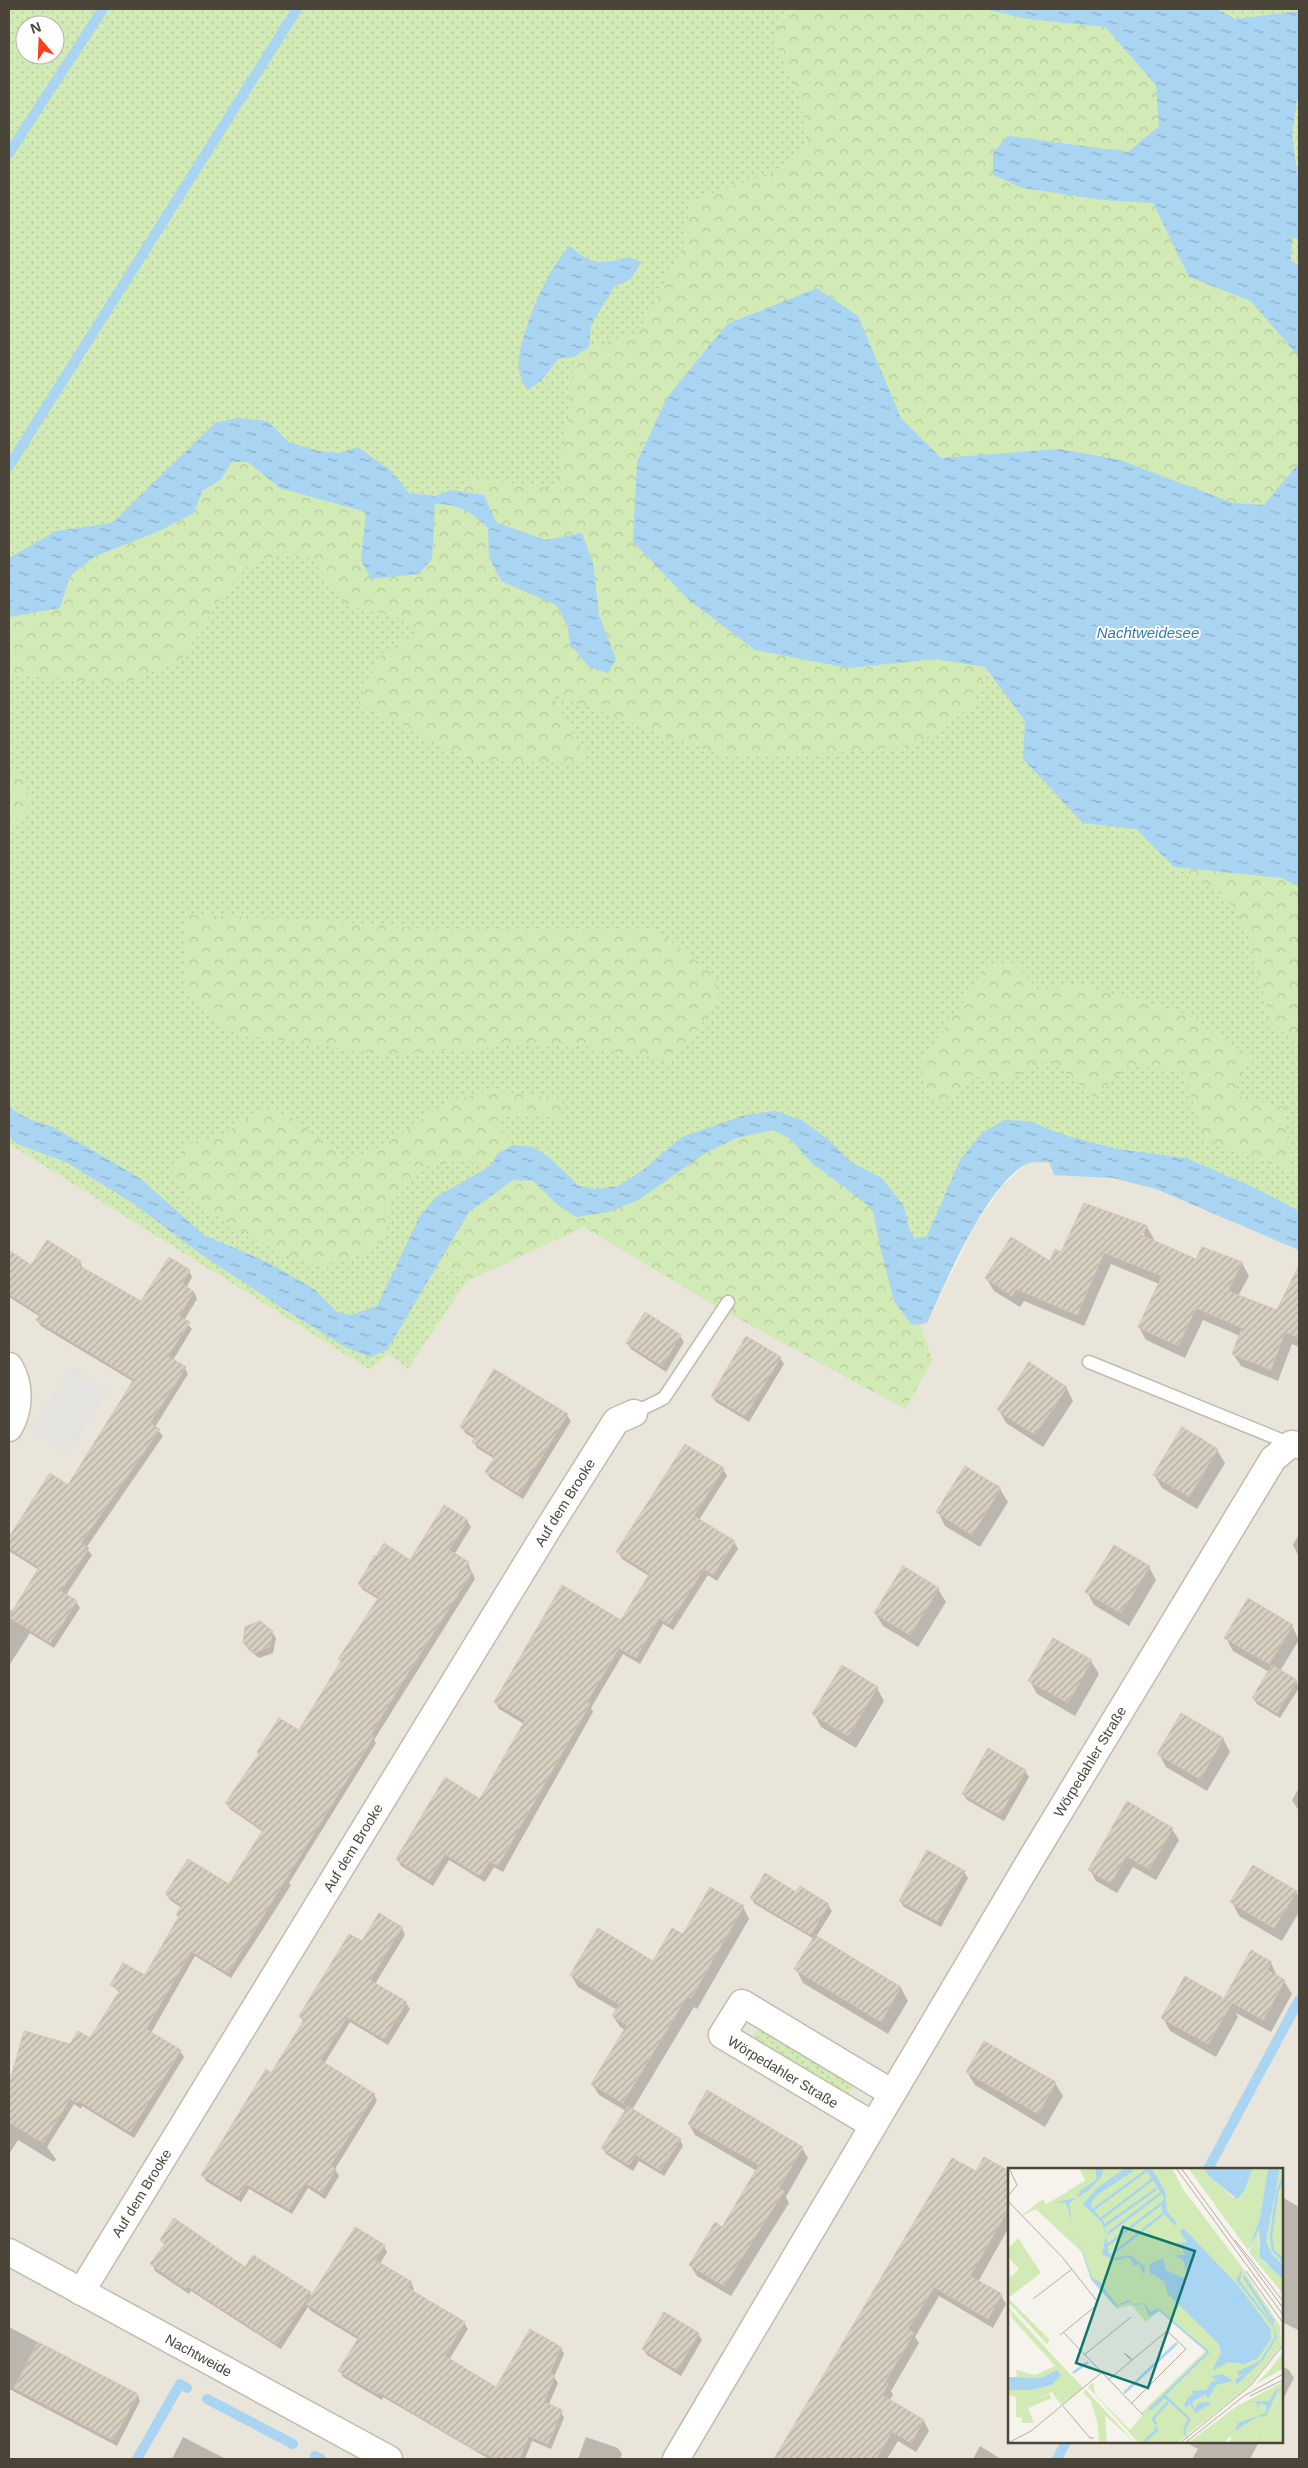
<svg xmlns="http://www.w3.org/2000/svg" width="1308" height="2468" font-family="Arial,sans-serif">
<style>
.residential{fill:#eae5da;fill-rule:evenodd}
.grass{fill:url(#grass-dots);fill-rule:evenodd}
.forest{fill:url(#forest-crowns)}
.parking{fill:#e5e3e0}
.water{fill:url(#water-ripples)}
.shadow{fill:#0003;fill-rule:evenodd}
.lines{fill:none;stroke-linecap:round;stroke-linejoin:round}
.stream{stroke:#a9d4f2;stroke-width:10}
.building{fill:url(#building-hatch);stroke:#d3c7b4}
.lane-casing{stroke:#c2bbae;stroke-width:15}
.street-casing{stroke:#c2bbae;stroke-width:29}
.lane{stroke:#fff;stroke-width:12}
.street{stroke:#fff;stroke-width:26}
.labels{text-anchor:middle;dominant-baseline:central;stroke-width:4;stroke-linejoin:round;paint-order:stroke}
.street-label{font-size:14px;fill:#4b4439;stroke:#fff}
.water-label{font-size:15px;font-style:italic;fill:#2e7ab2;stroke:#fff}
.inset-river{fill:none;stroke:#a9d4f2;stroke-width:2.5}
.inset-road{fill:none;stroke:#b2ada4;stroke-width:1}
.view{fill:#0f766e;fill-opacity:0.15;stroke:#0f766e;stroke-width:2.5}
.inset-edge{fill:none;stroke:#4b4439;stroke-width:2.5}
</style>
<defs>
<pattern id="grass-dots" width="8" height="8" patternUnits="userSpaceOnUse" patternTransform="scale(1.25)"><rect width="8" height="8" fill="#d2eab5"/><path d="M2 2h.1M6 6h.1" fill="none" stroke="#b6ca9c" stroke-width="1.8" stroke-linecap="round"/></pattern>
<pattern id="forest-crowns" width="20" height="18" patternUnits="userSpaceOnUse" patternTransform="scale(1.25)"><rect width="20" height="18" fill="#d2eab5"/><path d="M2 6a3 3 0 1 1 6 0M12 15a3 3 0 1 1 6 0" fill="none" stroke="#b6ca9c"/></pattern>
<pattern id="water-ripples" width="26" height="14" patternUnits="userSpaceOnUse" patternTransform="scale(1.25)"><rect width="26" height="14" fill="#a9d4f2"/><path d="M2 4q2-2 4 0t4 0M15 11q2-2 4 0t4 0" fill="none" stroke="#8caec5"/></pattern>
<pattern id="building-hatch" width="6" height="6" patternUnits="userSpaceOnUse" patternTransform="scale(1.25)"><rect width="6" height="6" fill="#d8cfc1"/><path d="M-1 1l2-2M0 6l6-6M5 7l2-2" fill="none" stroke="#b1aa9e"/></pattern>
</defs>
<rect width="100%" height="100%" fill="#f6f3ec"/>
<path class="residential" d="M9 1144 370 1370 388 1354 408 1369 467 1281 584 1227 714 1305 920 1325 927 1323 974 1227 1002 1186 1027 1163 1049 1162 1054 1175 1113 1178 1156 1189 1299 1250V2459H9ZM1009 2169H1282V2442H1009Z"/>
<path class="grass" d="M9 9H1299V1250L1156 1189 1113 1178 1054 1175 1049 1162C1043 1163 1032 1161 1026 1164 985 1187 947 1280 927 1323L920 1325 932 1360 905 1409 714 1305 584 1227 467 1281 408 1369 388 1354 370 1370 9 1144ZM25 25H55V55H25Z
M758 2028 853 2086 846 2097 751 2039Z"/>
<path class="forest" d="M789 9H985L1028 19 1105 27 1156 85 1159 127 1128 152 1008 136 993 175 1023 188 1104 200 1153 203 1189 277 1251 301 1299 357V463L1264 505 1233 503 1120 460 1059 449 941 458 901 418 858 316 668 396 637 461 633 542 848 668 935 659 985 667 975 704 915 746 834 753 723 756 552 694 589 763 471 761 358 703 383 652 417 634 407 620 346 605 311 558 283 553 247 567 224 593 181 660 128 682 72 681 9 673V617L60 608 70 576 94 557 159 531 194 513 202 491 220 480 232 461 248 462 280 488 366 512 361 560 432 559 435 504H449L456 507 466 478 556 489 569 413 574 357 589 347 638 333 686 241 689 201 782 169 809 142 797 89 772 37Z
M9 765 21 772 31 803 9 833Z
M1174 867 1282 878 1299 887V1044L1272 1024 1257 973 1249 933 1225 896Z
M187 915 281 918 435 929 657 931 715 975 718 1003 673 1061 560 1043 385 1054 235 1034 185 994Z
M1015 963 1037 989 1083 986 1182 1012 1251 1057 1232 1095 1286 1107 1289 1170 1205 1140 1182 1070 1129 1066 1094 1097 1051 1059 1000 1082 971 1075 946 1105 924 1095 922 1061 990 964Z
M491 1090 563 1099 561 1118 515 1114 496 1121 513 1145 497 1154 492 1165 458 1161 423 1168 391 1202 384 1239 367 1251 323 1266 280 1254 190 1200 171 1175 189 1143 222 1136 262 1107 293 1118 347 1161 384 1145 446 1103Z
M773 1130 789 1138 812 1163 873 1209 880 1246 894 1301 912 1325H920L932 1360 905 1409 714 1305 584 1227 467 1281 439 1264 469 1212 513 1180 533 1181 558 1205 640 1199 707 1152 737 1138Z"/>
<path class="parking" d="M71 1366 109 1389 68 1454 31 1432Z"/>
<path class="water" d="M985 9H1217L1235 19 1299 11V88L1292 134 1299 188V239L1292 238 1291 261 1299 265V357L1251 301 1189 277 1153 203 1104 200 1023 188 993 175V153L1008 136 1128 152 1159 126 1156 85 1105 27 1028 19Z
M570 246C592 265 600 265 628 257L641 262 631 279 614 287 591 325 589 347 574 357 558 359 542 380 528 390C521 382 517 370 519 358 523 327 548 267 570 246Z
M817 288 858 316 901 418 941 458 1059 449 1120 460 1233 503 1264 505 1299 463V887L1282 878 1174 867 1136 829 1083 823 1023 759 1025 721 985 667 935 659 848 668 755 650 690 601 633 542 637 462 668 396 727 324Z
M238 418 268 421 288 442 319 451 339 453 358 447 391 471 409 493 435 496 451 490 484 495 496 522 545 540 582 533 593 563 599 615 616 659 608 673 589 667 570 644 567 624 556 605 501 581 489 557 488 528C473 513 457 503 435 504L432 559 419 574 371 579 361 560 366 512 280 488 248 462H232L220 480 202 491 194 513 159 531 94 557 70 576 60 608 9 617V558L56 531 112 523 215 423Z
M9 1107 28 1119 53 1127 141 1179 204 1235 267 1262 314 1289 337 1312 351 1315 377 1306 420 1216 436 1197 492 1165 497 1154 513 1145 533 1147 551 1159 579 1186 597 1189 618 1186 643 1170 682 1137 745 1115 775 1111 802 1120 830 1141 851 1162 883 1179 904 1207 909 1228 915 1239 927 1236 960 1160 982 1133 1004 1120 1029 1121 1067 1136 1118 1149 1186 1158 1253 1187 1299 1211V1250L1156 1189 1113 1178 1054 1175 1049 1162C1043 1163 1032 1161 1026 1164 986 1186 946 1281 927 1323L912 1325 894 1301 880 1246 873 1209 812 1163 789 1138 773 1130 737 1138 707 1152 640 1199 609 1212 576 1217 558 1205 533 1181 513 1180 469 1212 387 1350 370 1357 345 1347 287 1311 199 1253 134 1204 68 1163 17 1144 9 1137Z"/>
<path class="shadow" d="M1147 1227 1154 1239 1152 1242 1196 1261 1203 1249 1242 1263 1249 1276 1238 1296 1278 1312 1291 1285 1299 1289V1347L1292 1344 1278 1381 1241 1366 1233 1354 1240 1336 1203 1320 1185 1358 1146 1340 1139 1327 1159 1284 1111 1264 1084 1326 1024 1301 1020 1307 994 1291 986 1278 1051 1263 1061 1253ZM1141 1233H1145L1139 1241Z
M14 1255 31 1267 80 1262 83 1268 142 1303 189 1271 192 1277 186 1288 194 1292 197 1299 184 1320 192 1329 173 1360 185 1368 188 1374 155 1427 163 1436 86 1548 92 1555 66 1595 76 1602 80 1608 54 1648 30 1633 9 1666V1609L12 1611 39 1570 9 1551V1539L50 1475 69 1486 134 1382 41 1326 37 1320 39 1316 9 1297V1263Z
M680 1336 684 1342 666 1372 631 1349 627 1343Z
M780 1358 784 1364 749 1422 716 1402 712 1396Z
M1066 1387 1073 1401 1043 1447 1006 1423 999 1410Z
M567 1415 571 1421 523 1499 490 1478 486 1472 495 1459 477 1448 474 1442 475 1439 465 1433 462 1427Z
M685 1445 723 1469 727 1476 699 1520 734 1542 738 1549 717 1581 708 1575 673 1630 663 1624 640 1664 623 1654 591 1708 593 1712 503 1872 494 1867 485 1882 449 1860 433 1886 401 1866 397 1859 481 1800 524 1724 499 1709 495 1702 621 1622 649 1576 622 1559 618 1552Z
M1217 1450 1225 1463 1197 1509 1162 1488 1154 1475Z
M1000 1489 1008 1502 980 1547 945 1526 938 1512Z
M467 1521 471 1527 454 1555 468 1563 475 1579 374 1740 376 1743 289 1883 291 1885 263 1929 231 1978 195 1956 151 2033 180 2051 184 2057 134 2138 82 2106 81 2109 74 2104 47 2147 56 2159 54 2162 18 2140 9 2154V2088L25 2032 71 2046 90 2039 120 1993 112 1985 145 1976 179 1918 177 1915 182 1908 170 1900 166 1894 230 1886 263 1832 230 1809 227 1803 299 1732 342 1663 340 1660 378 1599 363 1590 359 1584 411 1561Z
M1299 1534V1557L1293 1545Z
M1149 1567 1156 1580 1129 1626 1094 1605 1087 1592Z
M938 1589 946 1602 918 1647 883 1626 875 1613Z
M1292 1626 1299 1640 1280 1671 1296 1681 1299 1688 1280 1718 1257 1704 1253 1698 1269 1672 1233 1651 1226 1638Z
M272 1632 276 1638 273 1653 259 1658 248 1649 244 1642Z
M1091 1661 1099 1674 1075 1716 1037 1694 1030 1681Z
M877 1688 884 1701 856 1748 821 1727 814 1714Z
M1223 1739 1230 1752 1207 1791 1166 1767 1159 1754Z
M1025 1771 1029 1777 1004 1821 967 1800 963 1794Z
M1299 1788V1811L1292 1800Z
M1172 1829 1179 1840 1156 1880 1133 1867 1117 1893 1096 1881 1090 1870Z
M964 1872 968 1878 941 1927 904 1907 900 1901Z
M800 1887 828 1905 832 1911 816 1937 901 1988 908 2001 888 2034 803 1983 796 1969 814 1939 755 1904 751 1898 796 1894Z
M1296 1892 1299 1897V1912L1282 1941 1239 1916 1232 1902Z
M743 1907 749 1919 697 2009 694 2007 632 2110 680 2140 683 2146 664 2176 639 2161 633 2171 606 2154 603 2148 626 2111 599 2095 592 2084 625 2030 620 2027 613 2016 617 2010 578 1987 571 1975 654 1963 683 1936Z
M380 1915 402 1928 405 1935 375 1984 406 2003 410 2009 388 2045 350 2022 324 2064 374 2094 377 2101 335 2169 339 2176 325 2199 308 2188 292 2214 249 2189 241 2202 206 2181 203 2175 272 2074 304 2023 300 2016 362 1943Z
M1271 1963 1278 1978 1284 1981 1292 1994 1271 2032 1236 2013 1238 2017 1216 2057 1170 2031 1163 2018 1227 2002 1225 1998Z
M967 2072 1055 2083 1063 2096 1045 2127 975 2085Z
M689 2124 802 2148 808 2158 786 2197 789 2203 731 2296 697 2276 690 2265 723 2229 757 2171 695 2135Z
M985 2158 1009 2173V2227L978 2282 1001 2295 1006 2304 993 2328 939 2296 915 2337 919 2343 891 2391 893 2395 889 2401 924 2421 929 2431 916 2452 898 2441 887 2459H873L857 2449 851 2459H775L952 2159 977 2173Z
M1282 2197 1299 2207 1298 2330 1282 2322Z
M161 2240 246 2268 310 2293 312 2297 384 2246 387 2252 380 2264 411 2283 414 2289 412 2292 464 2323 468 2329 449 2360 496 2389 561 2348 564 2354 554 2377 558 2383 548 2406 561 2411 564 2418 551 2449 532 2441 525 2459H489L383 2397 382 2400 343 2377 340 2371 359 2340 311 2311 308 2307 281 2349 191 2291 189 2294 155 2271 152 2264 165 2246Z
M9 2327 137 2394 140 2401 117 2446 9 2389Z
M698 2334 702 2340 681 2376 647 2355 643 2349Z
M1282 2366 1289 2370 1294 2378 1282 2401Z
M183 2437 226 2459H172Z
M586 2437 618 2448 622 2454 620 2459H578Z
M1185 2442H1259L1250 2459H1192L1198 2449Z
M980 2446 1001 2459H973Z"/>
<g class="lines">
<path class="stream" d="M9 153 103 9
M9 466 297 9
M1208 2169 1299 2000
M207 2399 293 2444
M315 2456 321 2459
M137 2459 180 2384 187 2388
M1057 2459 1066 2442"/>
</g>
<path class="building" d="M1084 1203 1148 1226 1141 1235 1196 1259 1202 1247 1242 1262 1228 1291 1277 1310 1299 1265V1338L1285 1332 1271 1370 1232 1354 1242 1328 1196 1308 1178 1346 1138 1327 1162 1276 1104 1253 1077 1315 1016 1289 1012 1296 985 1278 1011 1237 1050 1261 1055 1249 1061 1252Z
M47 1240 81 1261 78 1265 141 1301 169 1257 190 1270 182 1283 194 1292 179 1316 190 1322 168 1356 186 1367 150 1423 160 1429 81 1543 89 1548 61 1591 77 1601 50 1643 9 1617 39 1567 9 1548V1537L50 1473 68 1485 134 1379 36 1320 40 1314 9 1294V1250L31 1265Z
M645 1312 681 1335 662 1366 626 1343Z
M746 1336 781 1357 745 1416 711 1396Z
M1029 1362 1067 1387 1035 1435 997 1410Z
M494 1369 568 1414 519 1494 485 1472 495 1456 472 1442 476 1436 460 1427Z
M1182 1427 1218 1449 1189 1497 1153 1475Z
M685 1444 724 1468 694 1516 735 1541 713 1575 704 1569 669 1624 659 1618 636 1658 619 1648 587 1702 590 1704 498 1866 490 1861 480 1876 445 1854 429 1880 396 1859 445 1777 480 1799 525 1720 494 1702 562 1585 621 1620 650 1573 616 1552Z
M965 1466 1001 1488 972 1535 936 1512Z
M444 1505 468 1520 449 1550 469 1562 466 1568 472 1572 402 1683 371 1734 374 1736 228 1973 191 1951 146 2029 181 2050 130 2132 79 2101 77 2103 70 2099 43 2143 9 2122V2084L24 2031 70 2044 78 2031 90 2038 120 1990 110 1985 123 1963 145 1975 179 1916 176 1915 182 1905 165 1894 188 1859 229 1884 263 1830 225 1803 259 1754 257 1752 279 1718 299 1730 341 1661 338 1659 379 1597 358 1584 375 1555 376 1556 384 1543 410 1560Z
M1114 1545 1150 1566 1121 1613 1085 1592Z
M903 1566 939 1588 910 1635 874 1613Z
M1248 1598 1293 1625 1269 1664 1224 1638Z
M260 1621 273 1631 270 1646 255 1653 243 1643 245 1627Z
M1053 1638 1092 1660 1068 1703 1028 1681Z
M842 1665 878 1687 848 1736 812 1714Z
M1272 1665 1297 1680 1277 1713 1252 1698Z
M1181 1713 1224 1738 1200 1779 1157 1754Z
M988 1748 1026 1770 1000 1815 962 1794Z
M1127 1801 1173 1828 1149 1869 1126 1856 1111 1883 1088 1870Z
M927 1850 965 1871 937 1921 899 1901Z
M1253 1865 1297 1891 1274 1928 1230 1902Z
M765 1873 796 1892 800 1886 829 1904 811 1935 750 1898Z
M710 1887 744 1906 691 1998 687 1996 623 2103 591 2084 627 2025 612 2016 619 2004 570 1975 598 1928 653 1961 672 1928 683 1934Z
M379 1913 402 1927 370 1980 407 2002 384 2039 347 2017 320 2060 375 2094 330 2166 336 2169 322 2193 305 2183 289 2209 246 2184 238 2197 201 2175 266 2069 271 2073 304 2020 299 2016 349 1934 362 1941Z
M815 1935 901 1987 881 2022 794 1969Z
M1251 1950 1272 1962 1267 1970 1285 1980 1263 2020 1224 1998Z
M1185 1976 1232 2003 1208 2044 1161 2018Z
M984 2041 1056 2082 1038 2114 966 2072Z
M707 2090 803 2147 779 2188 784 2191 724 2286 689 2265 715 2222 722 2227 759 2165 688 2124Z
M628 2106 681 2139 660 2171 636 2155 629 2165 601 2148Z
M984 2157 1009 2171V2208L970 2276 1002 2294 988 2319 934 2287 908 2329 914 2333 885 2382 888 2384 882 2395 924 2420 911 2443 892 2432 876 2459H774L952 2158 976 2171Z
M174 2218 245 2267 253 2255 311 2292 277 2344 187 2286 185 2288 150 2264 165 2244 160 2240Z
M355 2227 385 2245 375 2260 412 2282 408 2288 465 2322 445 2356 496 2387 530 2329 561 2347 550 2373 555 2376 544 2402 562 2410 548 2444 529 2436 519 2459H498L474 2449 379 2392 378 2394 338 2371 359 2337 306 2304Z
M664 2312 699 2333 677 2370 642 2349Z
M38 2342 138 2394 113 2440 14 2388Z"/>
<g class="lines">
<g class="lane-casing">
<path id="lane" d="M1089 1362 1291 1444
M634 1413 664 1398 728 1302"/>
</g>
<g class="street-casing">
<g id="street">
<path d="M9 1366C21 1385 20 1409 9 1428"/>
<path d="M873 2125 722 2035 742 2003 892 2093"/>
<path id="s1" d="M9 2252 389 2459"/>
<path id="s2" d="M81 2292 551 1524 616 1421 634 1413"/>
<path id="s3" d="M676 2459 1031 1859 1273 1459 1291 1444 1299 1445"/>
</g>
</g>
<use href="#lane" class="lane"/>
<use href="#street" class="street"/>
</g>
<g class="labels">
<g class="street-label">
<text stroke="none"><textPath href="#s2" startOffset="926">Auf dem Brooke</textPath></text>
<text stroke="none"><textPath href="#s3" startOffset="811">Wörpedahler Straße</textPath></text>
<text stroke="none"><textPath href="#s2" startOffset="521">Auf dem Brooke</textPath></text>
<text transform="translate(783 2072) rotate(31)">Wörpedahler Straße</text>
<text stroke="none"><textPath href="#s2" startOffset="116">Auf dem Brooke</textPath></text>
<text stroke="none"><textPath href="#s1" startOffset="216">Nachtweide</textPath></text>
</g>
<g class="water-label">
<text x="1148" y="632">Nachtweidesee</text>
</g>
</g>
<g transform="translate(1008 2168)">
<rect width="275" height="275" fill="#f6f3ec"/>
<path d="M80 0H164L175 21 234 99 272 158 273 178 242 217 169 275H131L80 219 85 214 87 226 122 262 134 248V244L197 183 151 143 138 154 124 137 109 141 84 113 74 84 28 41 13 48 35 31 38 36 78 14 72 2ZM272 0H275V97L264 86 258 73ZM0 130 42 172 39 176 0 134ZM275 184V201L248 216 264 199ZM52 196 75 220 53 237 44 224 23 233 0 227V222H25L44 217 32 210 0 209H9L8 202 27 207ZM78 222 117 264 127 275 97 247 99 275H91L90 257 83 233 75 224Z" fill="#d2eab5"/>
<path d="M71 0H87L89 11 72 23 69 30 59 31 58 24 81 10V4ZM142 0H161L173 22 231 100 226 111 171 50 160 25ZM180 0 198 1 202 9 226 30 239 18 245 0H260L252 50 240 82ZM51 35 59 38 74 84 28 41 35 40 44 44ZM89 49 98 67 95 77 87 66 86 50ZM249 61 251 62 250 74 254 92 275 112V126L241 84ZM172 64 179 73H173L177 85 175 92 181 105 175 110 158 102 156 92 149 90 141 96 149 112 157 114 151 117 133 108V112L126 110 121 104 126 101 120 95 109 99 101 95 119 88 136 96 140 89 157 82V75L164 73ZM10 70 33 105 0 130V106L3 109 11 101 0 89V81ZM108 113 133 122 135 128 132 130 108 120ZM121 133 136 136 140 151 138 154 124 137H115ZM0 139 75 220 58 206 49 210 53 206 50 203 31 210V206L47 198 4 150ZM264 166H267L266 172 252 193 228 206 231 208 238 205 236 208 227 213 222 201 207 203 220 194 238 196 259 176ZM275 214V229L270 227 253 275H223V267L216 275H180L229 238ZM41 226 44 230 20 240 26 255H14V250L8 249V228L23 233ZM159 234 171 244 163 239 149 256 145 251ZM176 248 180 251 176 258 177 269 170 274 160 265ZM131 258 138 265 133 272 136 275H131L120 263ZM151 265 155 267 165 275H138Z" fill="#d2eab5"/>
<path d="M270 227 275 229V275H253ZM163 239 176 248 160 265 149 256Z" fill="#d2eab5"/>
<path d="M87 0H95L94 8 81 22 61 35 64 53 58 35 48 34 69 30 72 23 89 11ZM117 0H125L124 4 90 26 82 37 96 54 101 86 105 90 122 87 137 99 136 107 131 96 124 98 125 94 120 89 107 93 94 86 98 67 93 53 75 36 88 21ZM137 0 145 3 157 23 159 43 168 54V58L155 45 153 35 156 30ZM196 0H245L237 22 229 31 202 9ZM260 0H272L258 73 264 86 275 97V112L252 89 251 61 240 82 252 50ZM65 57 84 110 91 113 109 137 121 132 125 136 137 135 142 144 150 140 202 184 158 227 183 251 177 263 181 275 175 263 180 251 157 230 144 242H139L199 184 151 143 141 149 136 136 126 137 121 134 108 139 83 111ZM175 60 229 116 262 160 263 171 250 190 236 196 220 194 204 203 213 185 211 176 159 125 157 114 142 105 141 96 155 90 158 102 175 110 180 107 175 92 166 87H177L175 81 168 75 179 74 172 64ZM234 101 232 113 266 158 269 169 255 192 228 217V211L238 205 231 208 229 204 252 193 267 169 266 160 228 112ZM49 202 53 207 44 217 24 222H0V209L33 210ZM215 206 225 213 208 217 200 231 198 226 184 234 186 241 191 235 202 234 201 237 187 245 182 236 178 240 176 236 181 229 190 225 183 227 185 223 199 222 202 215 211 210 205 211 204 208ZM275 220 269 224 258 248 249 249 207 275 227 262 230 255 258 245V237L252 235 250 241 248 234 239 233H261L267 223Z" fill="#a9d4f2"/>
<path class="inset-river" d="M275 10 269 24 263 69 265 82 275 92M86 41 139 2M93 51 145 11M96 58 148 21M99 66 153 25M97 79 153 36M102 88 156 45M236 109 266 155M65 205 80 194M116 225 169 175M148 256 145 251 160 234M137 273 149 262 147 259"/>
<path class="inset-road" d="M168 0 275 147M173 0 275 140M0 28 9 17 1 0M0 33 55 90 89 133V137L52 167M227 72 275 133M238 103 275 155M25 131 64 101M55 164 135 247M76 187 123 149M123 192 116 185 124 191M100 212 159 163 178 181 123 236M242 228 275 212M55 238 82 270H86M0 275 23 263 93 205M172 275 243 217 275 177M177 275 236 228 275 206"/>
<path class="view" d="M115 59 187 83 140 220 68 195Z"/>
<rect width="275" height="275" class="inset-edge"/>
</g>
<rect width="1308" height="2468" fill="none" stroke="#4b4439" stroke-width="20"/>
<g transform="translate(40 40) rotate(341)"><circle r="24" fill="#ffffff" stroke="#b7b4b0"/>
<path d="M0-4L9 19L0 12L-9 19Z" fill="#fc3f1d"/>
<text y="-8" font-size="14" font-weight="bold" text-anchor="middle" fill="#4b4439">N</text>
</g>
</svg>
